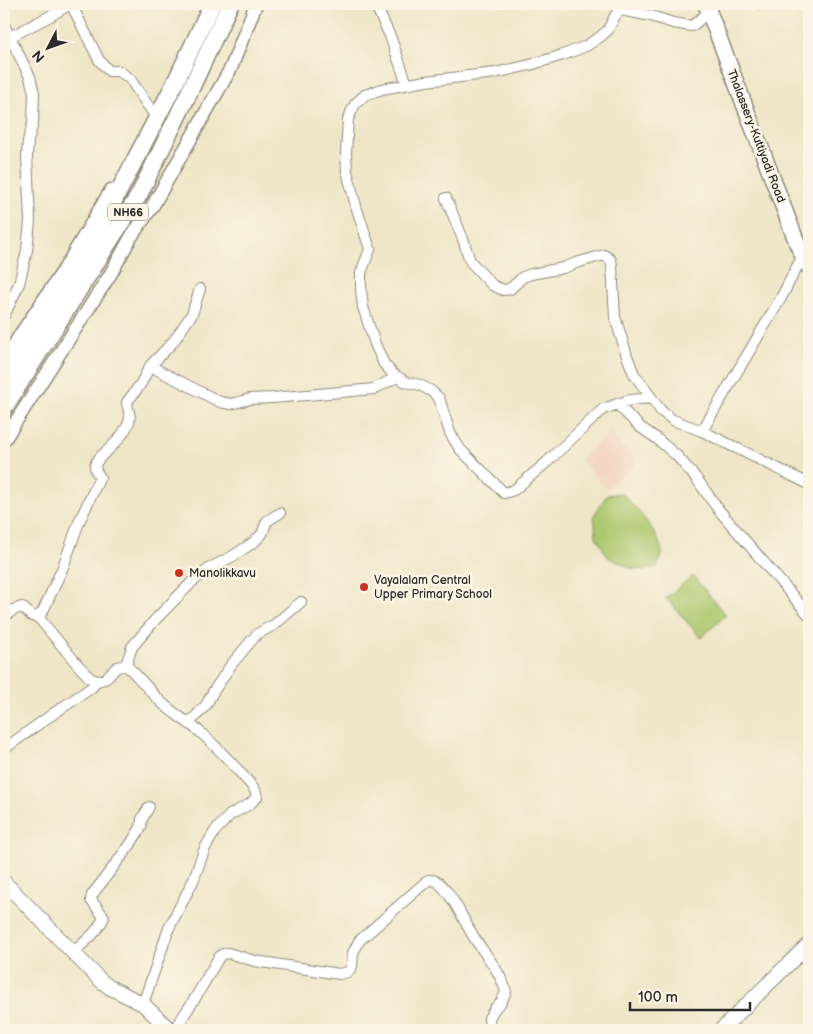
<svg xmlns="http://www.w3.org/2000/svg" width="813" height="1034" font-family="'Balsamiq Sans',sans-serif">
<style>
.built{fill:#f3d4bf}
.green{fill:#acc76d;stroke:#6c794c}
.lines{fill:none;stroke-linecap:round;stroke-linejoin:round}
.minor-casing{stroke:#8d887a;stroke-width:12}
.tertiary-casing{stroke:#8d887a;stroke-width:15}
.secondary-casing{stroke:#8d887a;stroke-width:16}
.primary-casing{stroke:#8d887a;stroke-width:18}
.trunk-casing{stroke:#8d887a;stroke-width:19}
.minor{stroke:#fff;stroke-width:10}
.tertiary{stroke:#fff;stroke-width:12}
.secondary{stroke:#fff;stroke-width:14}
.primary{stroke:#fff;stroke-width:15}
.trunk{stroke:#fff;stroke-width:16}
.poi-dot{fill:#c8321e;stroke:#fcf5e5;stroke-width:2}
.labels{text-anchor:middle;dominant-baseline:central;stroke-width:5;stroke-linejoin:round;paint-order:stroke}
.shield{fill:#fcf5e5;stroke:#6a6863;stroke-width:1}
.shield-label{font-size:11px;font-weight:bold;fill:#2b2b2b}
.street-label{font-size:12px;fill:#2b2b2b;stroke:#fcf5e5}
.poi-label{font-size:12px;fill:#2b2b2b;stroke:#fcf5e5;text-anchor:start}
</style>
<rect width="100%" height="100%" fill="#fcf5e5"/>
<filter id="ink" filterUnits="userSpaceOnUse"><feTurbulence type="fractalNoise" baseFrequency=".02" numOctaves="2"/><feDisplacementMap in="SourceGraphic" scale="10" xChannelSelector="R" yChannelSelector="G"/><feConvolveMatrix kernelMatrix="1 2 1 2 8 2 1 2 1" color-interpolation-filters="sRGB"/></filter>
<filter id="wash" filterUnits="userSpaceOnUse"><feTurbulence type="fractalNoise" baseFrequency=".0096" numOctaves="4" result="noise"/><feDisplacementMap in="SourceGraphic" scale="20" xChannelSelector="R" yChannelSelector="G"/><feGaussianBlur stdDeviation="1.12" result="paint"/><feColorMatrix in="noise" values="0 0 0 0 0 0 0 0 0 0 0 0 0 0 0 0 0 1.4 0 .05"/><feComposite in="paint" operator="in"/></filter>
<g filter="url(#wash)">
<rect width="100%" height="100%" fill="#efe6c8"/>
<path class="built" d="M610 432 636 463 607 489 580 459Z"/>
<path class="green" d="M622 493C636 508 658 531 662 552 663 557 659 562 657 567L644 570 630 568 608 557 596 537 594 515 607 495Z
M693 576 726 615 701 638 666 598Z"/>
</g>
<g filter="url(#ink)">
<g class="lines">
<g class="minor-casing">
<path id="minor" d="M71 4 99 60 109 71H119L130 79 153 113
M375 4 390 36 407 84
M760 4 777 5 783 4
M4 25 30 77 34 93 33 123 28 141 27 156 30 221 27 250 19 284 4 316
M10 37 52 15 70 4
M446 198 463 239 470 261 492 285 503 290 510 289 523 277 531 274 563 268 576 263 604 255 611 260 612 266 615 317 627 356 634 374 661 411 673 420 702 431 809 484
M150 366 220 402 231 404 250 399 273 398 374 389 397 377
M652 398 630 400 603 409 547 462 514 490 504 493 460 449 450 433 439 398 431 391 420 385 406 382 393 374 384 364 375 344 363 307 361 290V273L370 249 356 206 347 171 346 153 348 119 355 104 365 95 382 89 426 81 495 73 530 65 563 55 586 46 600 37 608 30 616 14 621 10 651 16 673 23 692 26 709 12
M617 404 640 427 656 438 677 456 696 478 718 509 809 615
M702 431 781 298 803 255
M4 617 13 610 22 607 32 616 38 617 77 664 90 678 97 681 105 679 117 667 126 665C138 676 148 689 160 701 172 713 187 721 200 732 216 746 231 762 245 778 252 786 255 787 257 797L250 804 230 815 215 831 205 848 193 881 169 928 143 1004
M38 617 43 611 63 567 79 522 100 477C98 474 95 471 95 466 96 458 108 451 113 445 119 439 126 430 129 422 132 415 127 409 127 402L140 385 150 366 173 342 192 314 200 289
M126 665 132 647 155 620 193 581 210 568 233 556 254 542 262 534 267 521 280 513
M188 723 196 716 206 705 213 692 231 665 257 634 274 625 301 602
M4 749 47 718 91 688 97 681
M73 952C85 942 98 932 104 917L91 900 92 895 130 845 141 827 142 819 149 807
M174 1030 194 1000 219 957 223 954 228 953 255 961 339 974 348 972 352 966 353 953 359 941 428 880C433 880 435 880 439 883 456 899 464 923 477 942 488 958 501 973 506 992L501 1002 495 1008 489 1018 490 1030"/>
</g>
<g class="tertiary-casing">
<path id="tertiary" d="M4 362 20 335 65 268 111 190
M4 440 110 275 131 237 152 207 231 68 256 4"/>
</g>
<g class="secondary-casing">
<path id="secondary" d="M4 882 100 980 109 987 143 1004 170 1030
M721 1030 809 944"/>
</g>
<g class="primary-casing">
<path id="primary" d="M706 4 799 248 809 267"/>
</g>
<g class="trunk-casing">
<path id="trunk" d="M4 378 94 239 175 83 212 4
M4 408 139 195 188 95 230 4"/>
</g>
<use href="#minor" class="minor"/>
<use href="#tertiary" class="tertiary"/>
<use href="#secondary" class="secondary"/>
<use href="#primary" class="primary"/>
<use href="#trunk" class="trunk"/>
</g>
</g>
<g class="poi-dot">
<circle cx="179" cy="573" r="5"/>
<circle cx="364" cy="587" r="5"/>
</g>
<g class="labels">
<rect class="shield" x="108" y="203.5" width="40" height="17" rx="4"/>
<g class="shield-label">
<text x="128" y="212">NH66</text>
</g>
<g class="street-label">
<text transform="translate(756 136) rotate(69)">Thalassery-Kuttiyadi Road</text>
</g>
<g class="poi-label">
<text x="189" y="573">Manolikkavu</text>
<text x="374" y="580">Vayalalam Central<tspan x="374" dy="14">Upper Primary School</tspan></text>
</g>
</g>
<rect width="813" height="1034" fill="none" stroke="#fcf5e5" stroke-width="20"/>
<g transform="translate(48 48) rotate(229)" stroke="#fcf5e5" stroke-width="4" paint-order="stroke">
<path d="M0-4L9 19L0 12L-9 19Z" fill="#2b2b2b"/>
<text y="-8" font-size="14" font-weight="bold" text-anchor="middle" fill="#2b2b2b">N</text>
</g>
<path d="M630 1002v8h120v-8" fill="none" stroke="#2b2b2b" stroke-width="2.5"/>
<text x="638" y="1002" font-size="15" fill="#2b2b2b" stroke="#fcf5e5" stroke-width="4" paint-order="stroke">100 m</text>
</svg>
